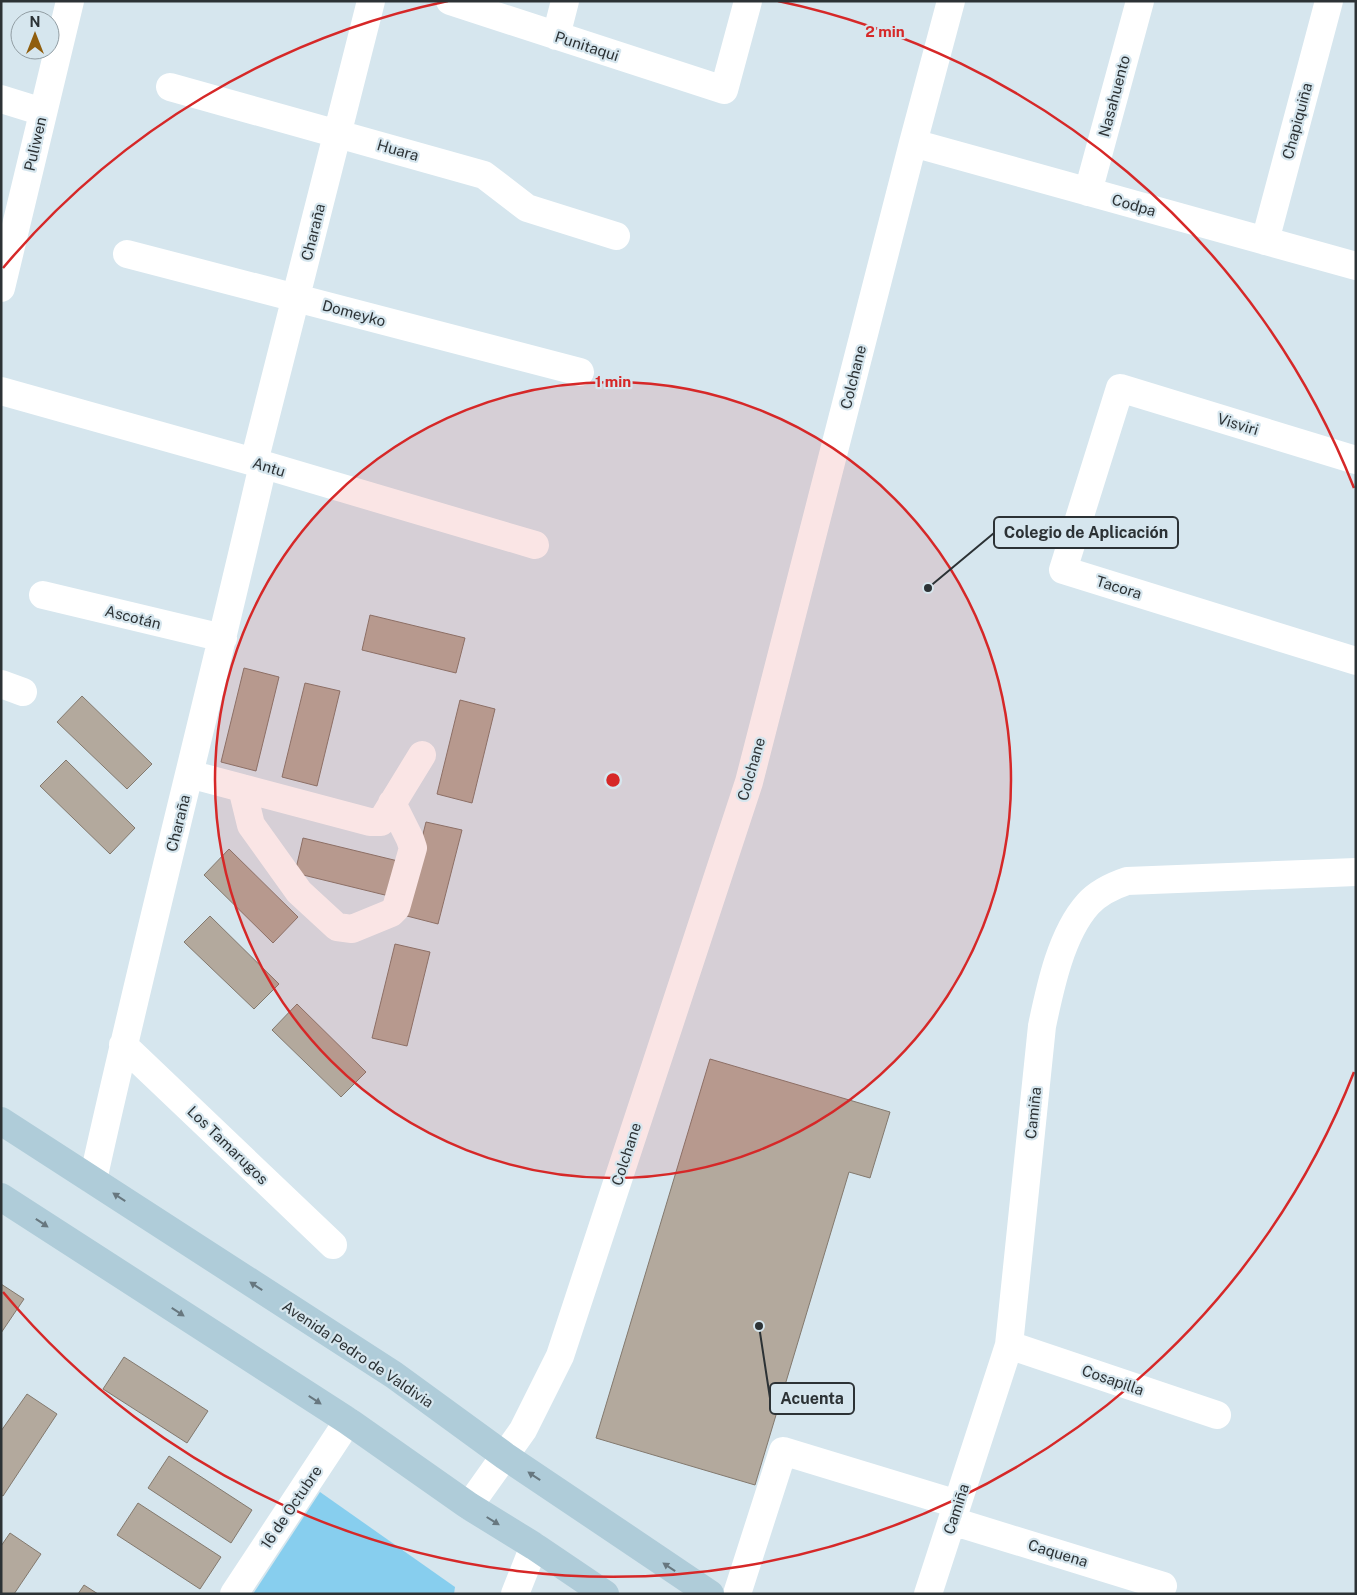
<svg xmlns="http://www.w3.org/2000/svg" width="1357" height="1595" font-family="'Public Sans',sans-serif">
<style>
.green{fill:#87ceee}
.building{fill:#b3a99d;stroke:#83796e}
.lines{fill:none;stroke-linecap:round;stroke-linejoin:round}
.minor{stroke:#fff;stroke-width:28}
.major{stroke:#afccd9;stroke-width:28}
.oneway{fill:#67777f}
.ring{fill:none;stroke:#d62828;stroke-width:2.5}
.labels{text-anchor:middle;dominant-baseline:central;stroke-width:4.5;stroke-linejoin:round;paint-order:stroke}
.street-label{font-size:15px;fill:#2c3235;stroke:#d6e6ee}
.centre{fill:#d62828;stroke:#d6e6ee;stroke-width:2.5}
.ring-label{font-size:15px;text-anchor:middle;font-weight:bold;fill:#d62828;stroke:#d6e6ee;stroke-width:4.5;stroke-linejoin:round;paint-order:stroke}
.leader{fill:none;stroke:#2c3235;stroke-width:2}
.callout-dot{fill:#2c3235;stroke:#d6e6ee;stroke-width:2}
.callout{fill:#d6e6ee;stroke:#2c3235;stroke-width:2}
.callout-label{font-size:16px;text-anchor:middle;font-weight:bold;fill:#2c3235}
</style>
<rect width="100%" height="100%" fill="#d6e6ee"/>
<path class="green" d="M320 1492 455 1587 454 1594H253Z"/>
<path class="building" d="M370 615 465 638 456 673 362 650Z
M244 668 279 677 256 771 221 762Z
M305 683 340 691 317 786 282 777Z
M82 696 152 764 127 789 57 722Z
M460 700 495 709 472 803 437 794Z
M66 760 135 828 110 854 40 786Z
M426 822 462 830 438 924 403 915Z
M303 838 398 861 389 896 295 873Z
M229 849 298 917 273 943 204 875Z
M210 916 279 984 254 1009 184 942Z
M395 944 430 952 407 1046 372 1038Z
M297 1004 366 1072 341 1097 272 1030Z
M710 1059 890 1112 870 1178 849 1172 755 1485 596 1438Z
M1 1284 24 1299 1 1333Z
M124 1357 208 1411 187 1443 103 1389Z
M27 1394 57 1414 3 1496 1 1495V1431Z
M169 1456 252 1510 231 1543 148 1488Z
M138 1503 221 1557 200 1589 117 1535Z
M10 1533 41 1554 14 1594H1V1546Z
M84 1585 98 1594H78Z"/>
<g class="lines">
<path class="minor" d="M450 1 724 90 748 1
M556 36 565 1
M170 87 484 175 527 208 616 236
M1 99 43 112
M913 143 1356 266
M1088 192 1140 1
M1265 241 1329 1
M127 254 580 372
M1 288 70 1
M1 391 254 462 535 545
M1356 460 1120 388 1063 570 1356 661
M254 462 371 1
M43 595 223 638
M1 684 23 692
M189 774 370 822H381L422 755
M242 788 251 825 299 892 337 927 352 929 391 913 396 908 413 848 410 839 392 803
M123 1045 333 1245
M93 1180C146 941 208 704 263 465
M1009 1345 1217 1415
M469 1506 523 1430 560 1356 749 782 913 143 951 1
M952 1521 1163 1586
M234 1594 348 1421
M515 1594 534 1546
M737 1594 783 1451 957 1504
M928 1594 1009 1345 1042 1026C1050 988 1061 934 1088 904 1098 893 1112 886 1127 881L1356 872"/>
<path class="major" d="M1 1121 394 1375 505 1456 710 1594
M1 1197 348 1421 469 1506 534 1546 605 1594"/>
</g>
<defs><path id="oneway-solid" d="M-6-.8H1V-3.2L6.5 0L1 3.2V.8H-6Z" transform="scale(1.25)"/></defs>
<g class="oneway">
<use href="#oneway-solid" transform="translate(119 1197) rotate(-147)"/>
<use href="#oneway-solid" transform="translate(42 1223) rotate(34)"/>
<use href="#oneway-solid" transform="translate(256 1286) rotate(-147)"/>
<use href="#oneway-solid" transform="translate(178 1312) rotate(33)"/>
<use href="#oneway-solid" transform="translate(315 1400) rotate(33)"/>
<use href="#oneway-solid" transform="translate(534 1476) rotate(-146)"/>
<use href="#oneway-solid" transform="translate(493 1521) rotate(32)"/>
<use href="#oneway-solid" transform="translate(669 1567) rotate(-146)"/>
</g>
<circle cx="613" cy="780" r="398" fill="#d62828" fill-opacity=".12"/>
<g class="ring">
<circle cx="613" cy="780" r="398"/>
<path d="M1354 1072A796 796 0 0 1 3 1292M3 268A796 796 0 0 1 448 1M778 1A796 796 0 0 1 1354 488"/>
</g>
<g class="labels">
<g class="street-label">
<text transform="translate(587 46) rotate(18)">Punitaqui</text>
<text transform="translate(1114 96) rotate(-75)">Nasahuento</text>
<text transform="translate(1297 121) rotate(-75)">Chapiquiña</text>
<text transform="translate(35 144) rotate(-77)">Puliwen</text>
<text transform="translate(398 150) rotate(16)">Huara</text>
<text transform="translate(1134 205) rotate(16)">Codpa</text>
<text transform="translate(313 232) rotate(-76)">Charaña</text>
<text transform="translate(354 313) rotate(15)">Domeyko</text>
<text transform="translate(853 377) rotate(-76)">Colchane</text>
<text transform="translate(1238 424) rotate(17)">Visviri</text>
<text transform="translate(269 467) rotate(17)">Antu</text>
<text transform="translate(1119 587) rotate(17)">Tacora</text>
<text transform="translate(133 617) rotate(14)">Ascotán</text>
<text transform="translate(751 769) rotate(-74)">Colchane</text>
<text transform="translate(178 823) rotate(-76)">Charaña</text>
<text transform="translate(1033 1113) rotate(-84)">Camiña</text>
<text transform="translate(228 1145) rotate(44)">Los Tamarugos</text>
<text transform="translate(626 1154) rotate(-72)">Colchane</text>
<text transform="translate(358 1354) rotate(34)">Avenida Pedro de Valdivia</text>
<text transform="translate(1113 1380) rotate(19)">Cosapilla</text>
<text transform="translate(291 1507) rotate(-56)">16 de Octubre</text>
<text transform="translate(956 1509) rotate(-72)">Camiña</text>
<text transform="translate(1058 1553) rotate(17)">Caquena</text>
</g>
</g>
<circle cx="613" cy="780" r="8" class="centre"/>
<g class="ring-label">
<text x="885" y="37">2 min</text>
<text x="613" y="387">1 min</text>
</g>
<path class="leader" d="M928 588L994 533M759 1326L770 1398"/>
<g class="callout-dot">
<circle cx="928" cy="588" r="5"/>
<circle cx="759" cy="1326" r="5"/>
</g>
<g class="callout">
<rect x="994" y="517" width="184" height="31" rx="5"/>
<rect x="770" y="1383" width="84" height="31" rx="5"/>
</g>
<g class="callout-label">
<text x="1086" y="538">Colegio de Aplicación</text>
<text x="812" y="1404">Acuenta</text>
</g>
<rect width="1357" height="1595" fill="none" stroke="#2c3235" stroke-width="5"/>
<g transform="translate(35 35)"><circle r="24" fill="#d6e6ee" stroke="#929ea4"/>
<path d="M0-4L9 19L0 12L-9 19Z" fill="#905e0d"/>
<text y="-8" font-size="14" font-weight="bold" text-anchor="middle" fill="#2c3235">N</text>
</g>
</svg>
